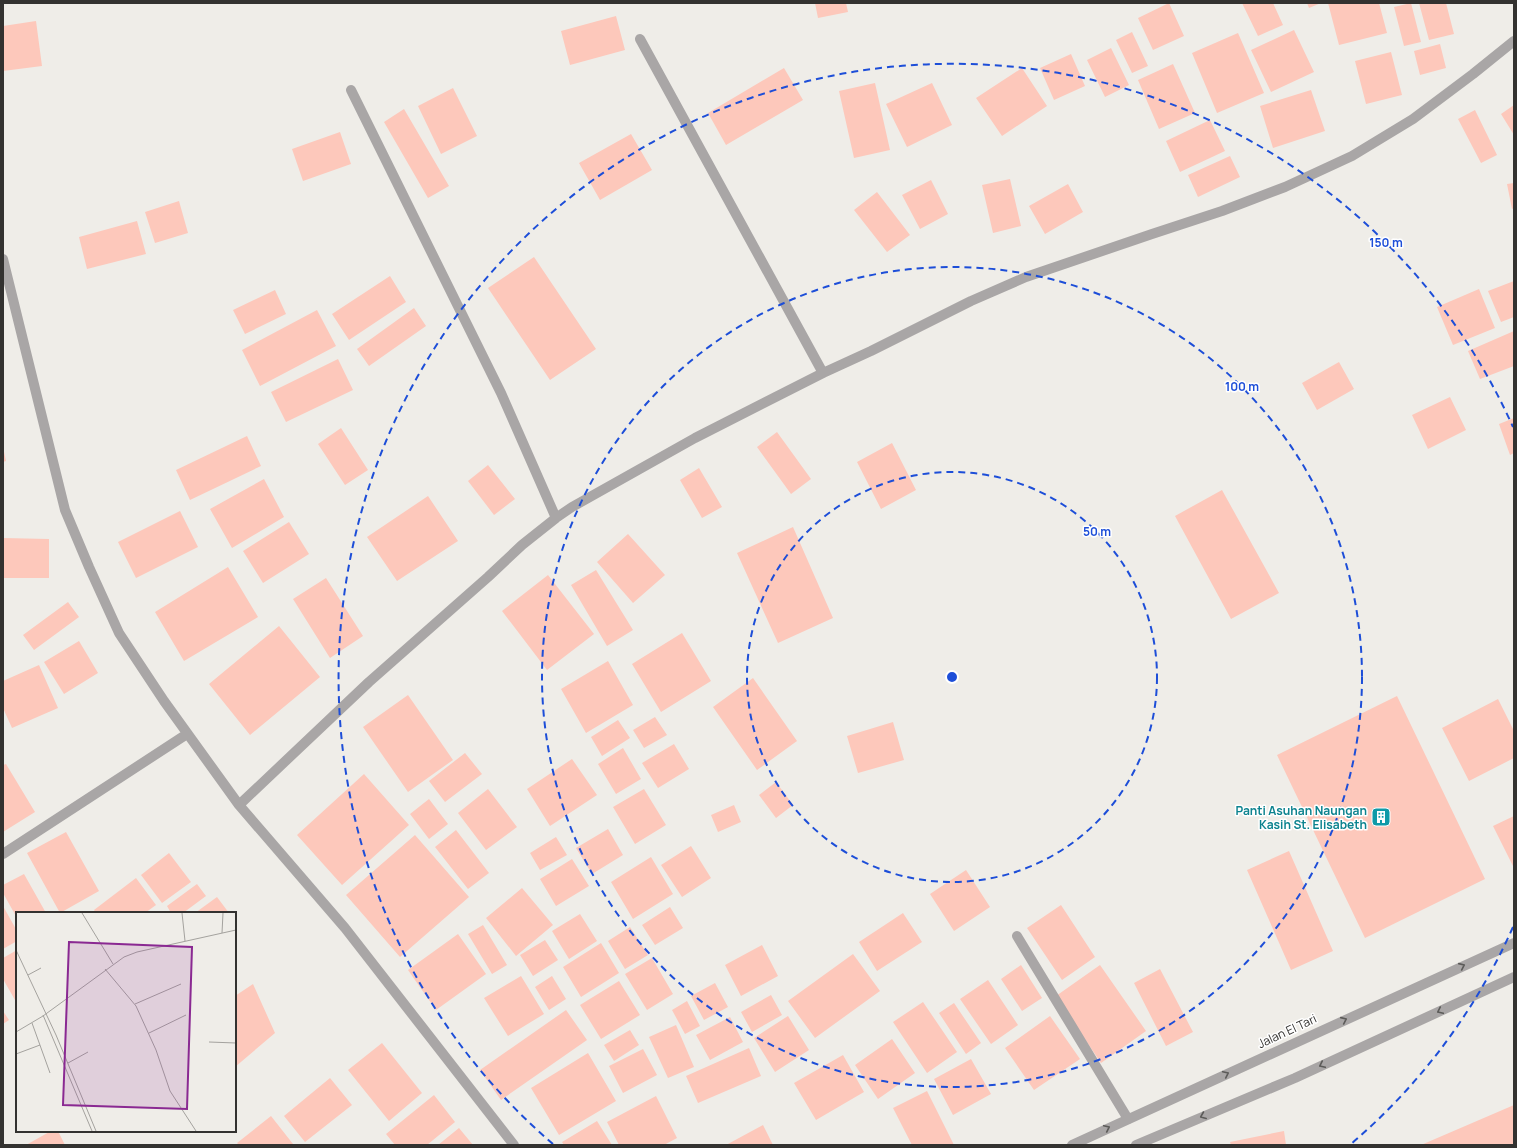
<svg xmlns="http://www.w3.org/2000/svg" width="1517" height="1148" font-family="Manrope,sans-serif">
<style>
.building{fill:#fdc8bb}
.lines{fill:none;stroke-linecap:round;stroke-linejoin:round}
.minor{stroke:#a9a6a6;stroke-width:10}
.tertiary{stroke:#a9a6a6;stroke-width:10}
.oneway{stroke:#5c5b59}
.ring{fill:none;stroke:#1d4ed8;stroke-width:2;stroke-dasharray:7 5}
.labels{text-anchor:middle;dominant-baseline:central;stroke-width:3;stroke-linejoin:round;paint-order:stroke}
.culture-label{font-size:12px;font-weight:bold;fill:#0d838f;stroke:#fff;text-anchor:end}
.street-label{font-size:12px;fill:#333230;stroke:#fff}
.inset-road{fill:none;stroke:#a4a29e;stroke-width:1}
.view{fill:#8a2992;fill-opacity:0.15;stroke:#8a2992;stroke-width:2}
.inset-edge{fill:none;stroke:#333230;stroke-width:2}
.centre{fill:#1d4ed8;stroke:#fff;stroke-width:2}
.ring-label{font-size:12px;text-anchor:middle;font-weight:bold;fill:#1d4ed8;stroke:#fff;stroke-width:3;stroke-linejoin:round;paint-order:stroke}
</style>
<rect width="100%" height="100%" fill="#efede8"/>
<path class="building" d="M815 3H846L848 12 818 18Z
M1169 3 1184 36 1153 50 1138 18Z
M1242 3H1273L1283 25 1258 36Z
M1307 3H1321L1309 8Z
M1328 3H1379L1387 33 1339 45Z
M1411 3 1421 42 1404 46 1394 7Z
M1419 3H1446L1454 34 1429 40Z
M616 16 625 50 570 65 561 31Z
M36 21 42 66 3 71V26Z
M1294 30 1314 72 1271 92 1251 50Z
M1132 32 1148 66 1132 73 1116 40Z
M1238 33 1264 93 1217 113 1192 53Z
M1440 44 1446 68 1420 75 1414 51Z
M1111 48 1129 85 1105 97 1087 60Z
M1391 52 1402 95 1366 104 1355 61Z
M1071 54 1085 86 1054 100 1040 68Z
M1173 64 1195 113 1159 129 1138 80Z
M784 68 803 100 726 145 708 113Z
M1022 68 1047 106 1002 136 976 98Z
M875 83 890 150 854 158 839 91Z
M932 83 952 125 907 147 886 104Z
M453 88 477 136 441 154 418 106Z
M1311 90 1325 131 1273 148 1260 106Z
M1514 105V135L1501 114Z
M404 109 449 186 428 198 384 122Z
M1475 110 1497 155 1481 163 1458 119Z
M1210 120 1225 151 1180 172 1166 141Z
M340 132 351 164 303 181 292 149Z
M631 134 652 170 600 200 579 163Z
M1230 156 1240 177 1198 197 1188 175Z
M1010 179 1021 226 993 233 982 185Z
M931 180 948 214 920 229 902 195Z
M1514 183V208L1512 209 1507 184Z
M1068 184 1083 212 1045 234 1029 206Z
M877 192 910 235 887 252 854 210Z
M179 201 188 233 155 243 145 212Z
M137 221 146 254 87 269 79 237Z
M534 257 596 349 550 380 488 288Z
M390 276 406 302 349 340 332 314Z
M1514 281V317L1501 322 1488 291Z
M1479 289 1495 328 1453 345 1437 307Z
M275 290 286 314 245 334 233 310Z
M414 308 426 326 369 366 357 349Z
M317 310 336 346 260 386 242 350Z
M1514 331V366L1480 379 1468 351Z
M338 359 353 390 286 422 271 392Z
M1339 362 1354 389 1317 410 1302 383Z
M1450 397 1466 430 1428 449 1412 415Z
M1514 418V453L1510 455 1499 424Z
M341 428 368 470 345 485 318 444Z
M777 432 811 479 791 494 757 447Z
M247 436 261 466 190 500 176 470Z
M892 443 916 490 881 509 857 462Z
M3 447 6 461 3 462Z
M488 465 515 499 494 515 468 481Z
M699 468 722 507 702 518 680 480Z
M264 479 284 517 232 548 210 509Z
M1222 490 1279 593 1231 619 1175 516Z
M428 496 458 541 397 581 367 537Z
M180 511 198 547 136 578 118 542Z
M289 522 309 554 263 583 243 551Z
M793 527 833 618 778 643 737 553Z
M628 534 665 575 633 603 597 562Z
M3 538 49 539V578H3Z
M228 567 258 617 184 661 155 612Z
M596 570 633 630 607 646 571 585Z
M548 575 594 634 547 670 502 611Z
M326 578 363 636 330 658 293 599Z
M68 602 79 617 34 650 23 635Z
M279 626 320 677 250 735 209 684Z
M682 633 711 681 661 712 632 664Z
M79 641 98 673 64 694 44 662Z
M608 661 633 705 586 733 561 689Z
M39 665 58 708 12 728 3 708V681Z
M753 678 797 741 757 770 713 707Z
M408 695 453 760 408 792 363 727Z
M1397 696 1485 879 1365 938 1277 755Z
M1498 699 1514 731V758L1469 781 1442 728Z
M655 717 667 735 644 748 633 730Z
M618 720 630 738 602 756 591 737Z
M893 722 904 760 858 773 847 736Z
M674 744 689 769 658 788 642 763Z
M623 748 641 779 616 794 598 764Z
M465 753 482 774 445 802 429 781Z
M572 759 597 795 550 826 527 789Z
M6 764 35 812 3 832V765Z
M364 774 409 825 342 885 297 835Z
M776 782 793 805 776 818 759 795Z
M488 789 517 827 486 850 458 813Z
M644 789 666 825 635 844 613 807Z
M429 799 448 824 429 839 410 814Z
M734 805 741 822 718 832 711 815Z
M1514 816V868L1493 826Z
M608 829 623 855 592 874 576 848Z
M456 830 489 873 468 889 435 847Z
M66 832 99 891 60 913 27 853Z
M415 835 469 897 400 957 346 895Z
M556 837 567 855 540 870 530 853Z
M691 846 711 878 682 897 661 865Z
M1289 851 1333 951 1291 970 1247 870Z
M169 853 191 882 162 903 141 875Z
M651 857 673 894 633 919 611 882Z
M572 859 589 886 556 906 540 879Z
M966 870 990 907 954 931 930 894Z
M24 874 46 913H17V918L3 893V885Z
M136 878 156 905 145 913H96L94 910Z
M197 884 206 896 183 913H171L167 906Z
M522 888 553 925 516 956 486 918Z
M217 897 229 913H195Z
M1061 905 1095 957 1062 980 1027 928Z
M3 906 17 931V941L3 949Z
M670 907 683 928 655 945 642 925Z
M903 913 922 942 877 971 859 942Z
M580 914 597 941 569 959 552 931Z
M483 925 507 965 492 974 468 934Z
M630 927 648 955 625 969 608 941Z
M458 934 486 974 436 1010 408 970Z
M545 940 558 960 533 976 520 955Z
M601 943 619 973 581 997 563 967Z
M762 945 778 976 741 996 725 965Z
M17 950V999L15 1000 3 979V958Z
M853 954 880 991 815 1038 788 1001Z
M652 958 673 994 647 1010 625 974Z
M1021 965 1042 998 1022 1011 1001 979Z
M1100 965 1146 1031 1101 1063 1056 996Z
M1160 969 1193 1032 1166 1046 1134 983Z
M521 976 544 1014 508 1036 484 998Z
M552 976 566 999 549 1010 535 987Z
M988 980 1018 1025 991 1044 960 999Z
M619 981 640 1015 601 1039 580 1005Z
M715 983 728 1007 704 1020 691 996Z
M253 984 275 1033 235 1067V996Z
M771 995 782 1015 752 1032 741 1012Z
M687 1001 700 1026 685 1034 672 1010Z
M923 1002 957 1052 927 1073 893 1022Z
M954 1003 981 1043 966 1054 939 1013Z
M566 1010 587 1040 501 1100 480 1070Z
M3 1011 9 1020 3 1024Z
M788 1016 809 1050 775 1072 754 1038Z
M1050 1016 1080 1059 1034 1090 1005 1048Z
M730 1017 743 1042 710 1060 696 1035Z
M676 1025 694 1067 668 1078 649 1037Z
M630 1030 639 1045 614 1061 604 1045Z
M892 1039 915 1073 878 1099 855 1065Z
M382 1043 422 1093 389 1121 348 1070Z
M749 1048 761 1076 698 1103 686 1076Z
M643 1049 657 1075 623 1093 609 1066Z
M588 1053 616 1101 559 1135 531 1088Z
M843 1055 864 1092 816 1120 794 1083Z
M971 1059 991 1094 953 1115 934 1079Z
M330 1078 352 1105 305 1142 284 1116Z
M927 1091 954 1145H912L893 1108Z
M434 1095 455 1122 427 1145H395L386 1134Z
M656 1096 677 1138 664 1145H619L607 1122Z
M1514 1105V1145H1421Z
M271 1116 293 1144 291 1145H239L237 1143Z
M597 1121 612 1145H564L562 1142Z
M763 1125 773 1145H726Z
M459 1128 473 1145H438Z
M51 1131H58L65 1145H26Z
M1284 1131 1286 1145H1231L1230 1142Z"/>
<g class="lines">
<path class="minor" d="M640 39 823 373
M351 90 501 393 556 518
M3 259 65 510 89 567 119 633 164 701 239 805 345 928 514 1145
M239 805 369 682 488 577 522 545 556 518 572 507 695 438 823 373 871 351 971 301 1026 277 1152 234 1222 211 1285 187 1352 156 1413 119 1473 74 1514 41
M3 854 187 734
M1017 936 1128 1119"/>
<path class="tertiary" d="M1072 1145 1514 943
M1136 1145 1295 1078 1514 977"/>
</g>
<defs><path id="oneway-chevron" d="M-2-3.5L2.5 0L-2 3.5" fill="none" stroke-width="1.6" stroke-linecap="round" stroke-linejoin="round"/></defs>
<g class="oneway">
<use href="#oneway-chevron" transform="translate(1462 966) rotate(-24)"/>
<use href="#oneway-chevron" transform="translate(1440 1011) rotate(155)"/>
<use href="#oneway-chevron" transform="translate(1344 1020) rotate(-24)"/>
<use href="#oneway-chevron" transform="translate(1322 1065) rotate(155)"/>
<use href="#oneway-chevron" transform="translate(1226 1074) rotate(-25)"/>
<use href="#oneway-chevron" transform="translate(1203 1116) rotate(157)"/>
<use href="#oneway-chevron" transform="translate(1107 1128) rotate(-25)"/>
</g>
<g class="ring">
<circle cx="952" cy="677" r="205"/>
<circle cx="952" cy="677" r="410"/>
<path d="M1513 927A614 614 0 0 1 1351 1144M553 1144A614 614 0 1 1 1513 427"/>
</g>
<defs>
<g id="building-square" transform="scale(1)"><rect x="-9" y="-9" width="18" height="18" rx="4" fill="#0f9aa8" stroke="#fff"/><path d="M-4-6H4V6H1V3H-1V6H-4ZM-2.5-4.3h1.7v1.8h-1.7ZM.8-4.3h1.7v1.8H.8ZM-2.5-1h1.7V.8h-1.7ZM.8-1h1.7V.8H.8Z" fill="#fff"/></g>
</defs>
<g fill-rule="evenodd">
<use href="#building-square" x="1381" y="817"/>
</g>
<g class="labels">
<g class="culture-label">
<text x="1367" y="810">Panti Asuhan Naungan<tspan x="1367" dy="14">Kasih St. Elisabeth</tspan></text>
</g>
<g class="street-label">
<text transform="translate(1287 1031) rotate(-25)">Jalan El Tari</text>
</g>
</g>
<g transform="translate(16 912)">
<rect width="220" height="220" fill="#efede8"/>
<path class="inset-road" d="M66 1 97 52M166 1 169 29M206 21 207 1M0 38 40 123 80 219M89 57 120 94 140 138 154 179 180 219M12 63 25 56M119 92 165 72M27 103 76 219M16 111 34 161M0 120 27 104 108 45 121 40 220 18M133 121 170 103M193 130 220 131M0 142 24 133M52 151 72 140"/>
<path class="view" d="M53 30 176 35 171 197 47 193Z"/>
<rect width="220" height="220" class="inset-edge"/>
</g>
<circle cx="952" cy="677" r="6" class="centre"/>
<g class="ring-label">
<text x="1386" y="247">150 m</text>
<text x="1242" y="391">100 m</text>
<text x="1097" y="536">50 m</text>
</g>
<rect width="1517" height="1148" fill="none" stroke="#333230" stroke-width="8"/>
</svg>
